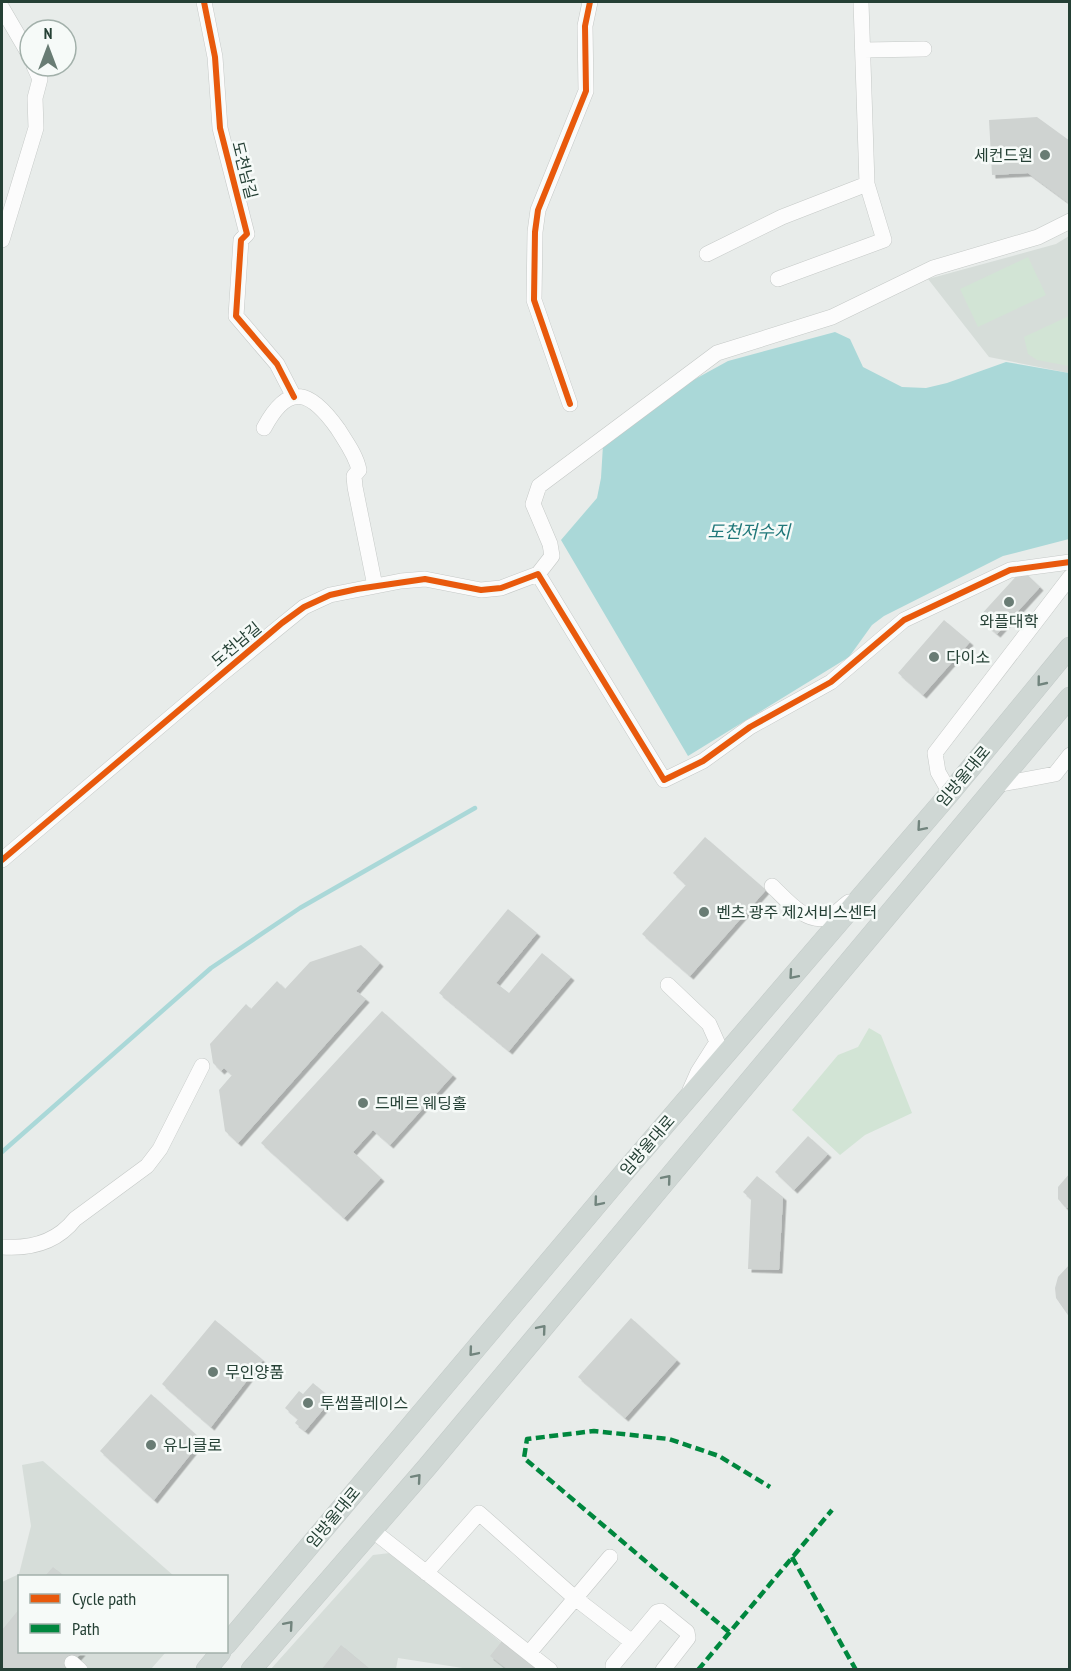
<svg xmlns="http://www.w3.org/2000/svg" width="1071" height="1671" font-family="'PT Sans Narrow','Noto Sans KR',sans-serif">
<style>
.built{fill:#d6ddd9}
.green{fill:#d2e4d5}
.water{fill:#aad8d8}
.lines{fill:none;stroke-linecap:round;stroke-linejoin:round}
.stream{stroke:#aad8d8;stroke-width:4.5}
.building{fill:#cfd3d1;filter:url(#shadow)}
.minor-casing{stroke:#c5c9c7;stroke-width:16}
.major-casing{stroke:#c3cac8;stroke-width:21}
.minor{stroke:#fcfcfc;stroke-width:15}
.major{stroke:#cfd7d4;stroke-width:20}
.quiet{stroke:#00873e;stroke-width:4.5;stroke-dasharray:9 4.5;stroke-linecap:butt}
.cycleway-casing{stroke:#f6faf8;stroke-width:10}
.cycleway{stroke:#e8590c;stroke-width:6}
.oneway{stroke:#71847d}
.poi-dot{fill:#697c74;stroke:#f6faf8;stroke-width:2}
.labels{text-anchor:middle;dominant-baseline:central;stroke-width:5;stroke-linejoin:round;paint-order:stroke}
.poi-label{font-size:16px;fill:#254035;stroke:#f6faf8;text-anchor:start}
.street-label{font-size:16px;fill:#254035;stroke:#f6faf8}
.water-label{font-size:18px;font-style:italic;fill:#20787a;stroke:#f6faf8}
</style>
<defs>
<filter id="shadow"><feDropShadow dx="3.5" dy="3.5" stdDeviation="0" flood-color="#0004"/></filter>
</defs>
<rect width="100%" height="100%" fill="#e8ecea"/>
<path class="built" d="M1069 236V373L989 357 928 279 1056 244Z
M43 1461 174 1576H20V1652H166L151 1669 2 1670V1582L19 1574 31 1526 22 1465Z
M390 1553 486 1630 533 1669H469L398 1658 396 1669 270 1670 373 1555Z"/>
<path class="green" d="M1028 257 1046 295 978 327 960 289Z
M1069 316V366L1037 360 1028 354 1024 337Z
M869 1028 881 1035 912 1113 865 1135 840 1155 792 1110 838 1055 858 1047Z"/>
<path class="water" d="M835 332 850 339 863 367 902 387 926 388 947 383 1006 362 1069 373V539L1003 556 884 616 872 625 849 657 688 756 561 540 597 498 601 478 603 445 677 389 728 361Z"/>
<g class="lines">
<path class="stream" d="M2 1152 211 968 300 908 475 808"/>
</g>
<path class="building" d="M1037 117 1070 141V204L1028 173 992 175 989 120Z
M1022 570 1040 587 997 634 978 618Z
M944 620 970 642 923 695 898 673Z
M705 837 766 890 690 976 642 934 686 885 673 873Z
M508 909 537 933 496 983 509 993 542 953 571 977 509 1051 439 993Z
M361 945 380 963 356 991 366 999 238 1143 225 1131 219 1090 232 1075 224 1068 221 1071 213 1063 210 1044 246 1004 251 1009 277 981 285 989 310 962Z
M382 1011 453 1075 390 1145 373 1130 353 1152 381 1178 344 1218 261 1143Z
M808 1136 828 1154 794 1190 775 1172Z
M1070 1173V1208L1065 1207 1058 1199V1187Z
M757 1176 783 1197 779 1270 748 1269 751 1199 743 1192Z
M1070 1264V1318L1056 1298 1055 1288 1058 1277Z
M631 1318 677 1360 625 1418 578 1377Z
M215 1320 263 1360 211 1427 162 1384Z
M313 1383 332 1399 305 1431 295 1423 298 1419 285 1408 299 1391 303 1394Z
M151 1394 202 1440 154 1500 100 1451Z
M53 1567 64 1576H45Z
M20 1608V1652H82L66 1670H2V1630Z
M502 1641 539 1670H508L490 1656Z
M341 1645 371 1670H321Z"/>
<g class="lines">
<g class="minor-casing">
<path id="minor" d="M204 2 215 57 220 128 247 234 241 240 236 316 277 364 294 397
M2 8 30 56
M864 50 924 49
M2 240 36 128 35 98 40 79 34 66
M707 254 782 217 867 184 861 2
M778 279 884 240 867 184
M570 404 534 300 535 232 538 210 586 91 585 26 590 2
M264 428C289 381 311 391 338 429 346 442 356 455 359 470L354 476 355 487 375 586
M538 574 664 780 703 761 750 727 831 682 904 620 1010 570 1070 562
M996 785 1055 774 1070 755
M950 793 938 772 935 753 1070 577
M2 860 218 677 304 607 330 595 401 581 425 579 481 590 501 588 538 574 552 556 550 544 533 504 539 486 717 353 832 317 933 268 1038 237 1070 221
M772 886C786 899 807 926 829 917 836 914 843 906 849 902
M668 985 709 1024 717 1042 698 1072 690 1090
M2 1247C30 1249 57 1242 75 1219L147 1166 160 1149 202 1066
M372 1530 550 1670
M426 1573 479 1513 575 1598 632 1642
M529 1653 610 1557
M72 1663 80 1670
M613 1670V1665L657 1612 661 1611 687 1632 688 1638 663 1670"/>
</g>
<g class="major-casing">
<path id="major" d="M226 1645 627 1169 950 793 1070 647
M206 1670 221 1652
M251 1670 427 1467 1070 697"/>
</g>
<use href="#minor" class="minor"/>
<use href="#major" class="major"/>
<path class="quiet" d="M792 1557 856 1670
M729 1632 524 1458 527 1439 594 1431 669 1439 719 1456 770 1487
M698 1670 832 1510"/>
<g class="cycleway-casing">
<path id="cycleway" d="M204 2 215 57 220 128 247 234 241 240 236 316 277 364 294 397
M570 404 534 300 535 232 538 210 586 91 585 26 590 2
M2 860 282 623 304 607 330 595 357 589 425 579 481 590 501 588 538 574 664 780 703 761 750 727 831 682 904 620 1010 570 1070 562"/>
</g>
<use href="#cycleway" class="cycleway"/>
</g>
<defs><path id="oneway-chevron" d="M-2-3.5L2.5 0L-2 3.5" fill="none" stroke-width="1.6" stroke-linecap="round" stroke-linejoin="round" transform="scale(1.5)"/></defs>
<g class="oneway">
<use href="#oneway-chevron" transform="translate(1041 682) rotate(129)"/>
<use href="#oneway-chevron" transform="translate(921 827) rotate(131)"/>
<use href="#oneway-chevron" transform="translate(793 975) rotate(131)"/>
<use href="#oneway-chevron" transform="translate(667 1179) rotate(-50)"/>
<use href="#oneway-chevron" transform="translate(598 1202) rotate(130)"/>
<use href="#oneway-chevron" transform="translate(542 1329) rotate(-50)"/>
<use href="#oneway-chevron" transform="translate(473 1352) rotate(130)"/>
<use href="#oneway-chevron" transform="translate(417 1478) rotate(-49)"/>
<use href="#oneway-chevron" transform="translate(289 1625) rotate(-49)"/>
</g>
<g class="poi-dot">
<circle cx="1045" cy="155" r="6"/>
<circle cx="1009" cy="602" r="6"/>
<circle cx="934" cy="657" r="6"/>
<circle cx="704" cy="912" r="6"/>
<circle cx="363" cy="1103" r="6"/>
<circle cx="213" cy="1372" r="6"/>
<circle cx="308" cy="1403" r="6"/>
<circle cx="151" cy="1445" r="6"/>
</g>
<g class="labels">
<g class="poi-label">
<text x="1033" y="155" text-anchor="end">세컨드원</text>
<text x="1009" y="621" text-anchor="middle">와플대학</text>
<text x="946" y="657">다이소</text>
<text x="716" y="912">벤츠 광주 제2서비스센터</text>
<text x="375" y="1103">드메르 웨딩홀</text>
<text x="225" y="1372">무인양품</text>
<text x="320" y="1403">투썸플레이스</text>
<text x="163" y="1445">유니클로</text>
</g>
<g class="street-label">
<text transform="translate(245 170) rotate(76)">도천남길</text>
<text transform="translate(236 644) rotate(-40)">도천남길</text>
<text transform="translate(963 776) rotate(-50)">임방울대로</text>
<text transform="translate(647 1145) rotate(-49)">임방울대로</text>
<text transform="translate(333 1517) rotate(-50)">임방울대로</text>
</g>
<g class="water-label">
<text x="749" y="531">도천저수지</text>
</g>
</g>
<rect width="1071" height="1671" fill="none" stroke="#254035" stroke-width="6"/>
<rect x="18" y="1575" width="210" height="78" fill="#f6faf8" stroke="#a2b0aa" stroke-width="1.5"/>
<rect x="30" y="1594" width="30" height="9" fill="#e8590c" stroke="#a2b0aa" stroke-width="1.5"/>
<text x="72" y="1605" font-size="18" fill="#254035">Cycle path</text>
<rect x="30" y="1624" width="30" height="9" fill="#00873e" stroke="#a2b0aa" stroke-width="1.5"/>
<text x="72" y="1635" font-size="18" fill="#254035">Path</text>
<g transform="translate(48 48)"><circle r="28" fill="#f6faf8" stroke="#a2b0aa" stroke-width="1.5"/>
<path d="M0-4.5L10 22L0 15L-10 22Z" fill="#697c74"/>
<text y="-9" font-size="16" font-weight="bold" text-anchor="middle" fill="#254035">N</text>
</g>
</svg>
